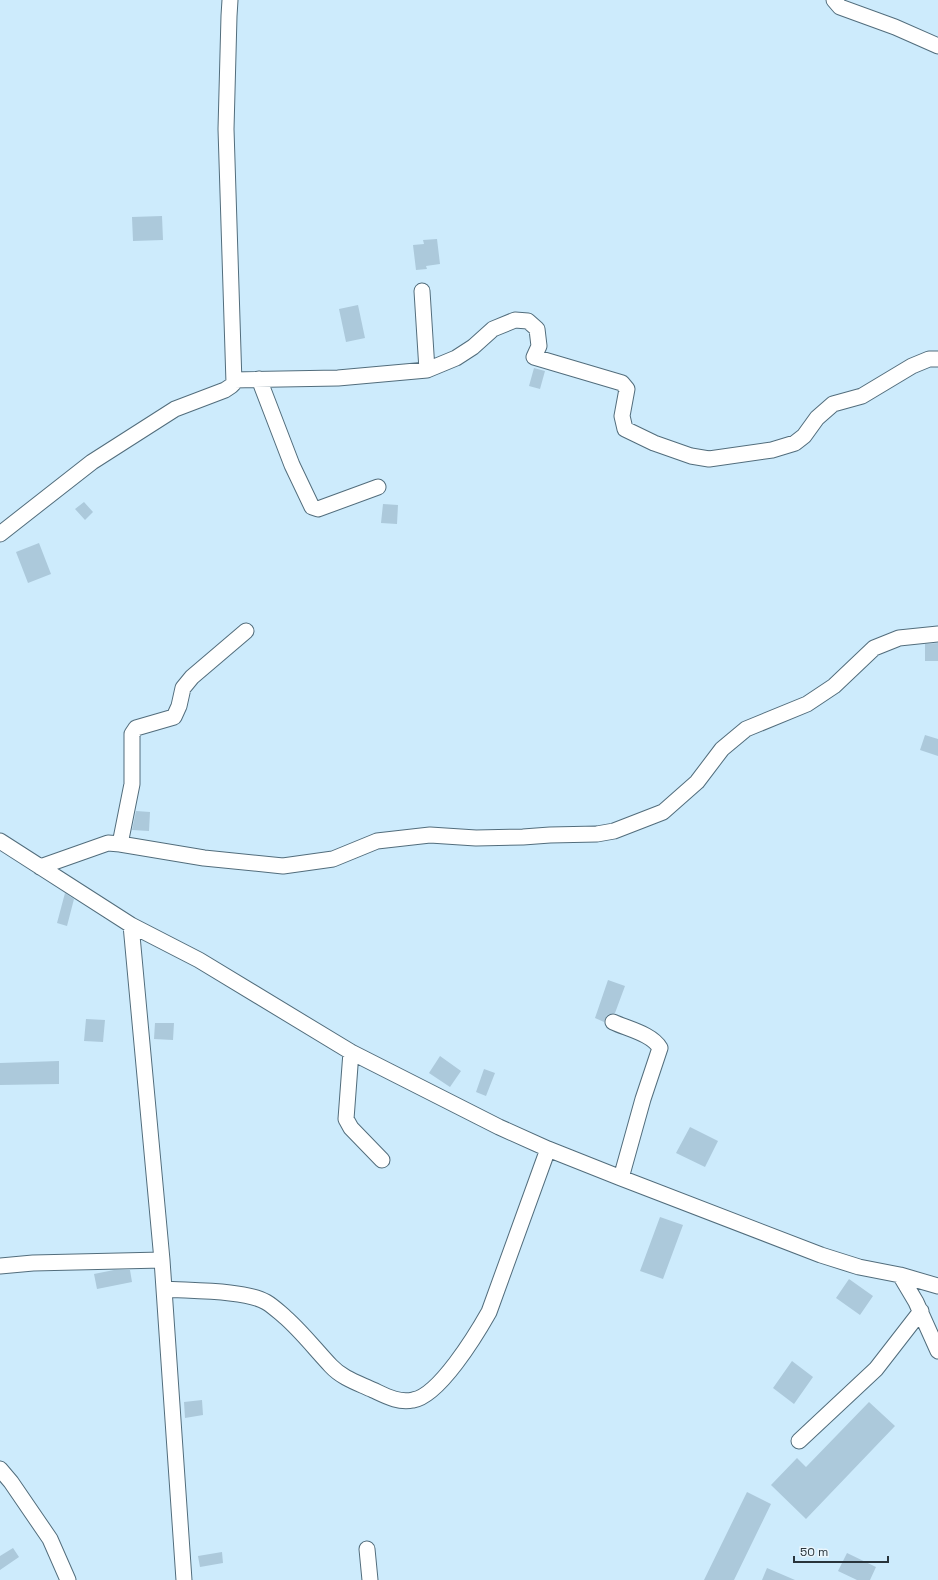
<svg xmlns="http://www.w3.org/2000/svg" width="938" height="1580" font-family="'Space Grotesk',sans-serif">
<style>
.building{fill:#acc9db}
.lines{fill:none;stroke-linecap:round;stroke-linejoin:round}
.street-casing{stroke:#526d7c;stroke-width:17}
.street{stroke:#fff;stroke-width:15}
</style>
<rect width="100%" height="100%" fill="#cdebfc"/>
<path class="building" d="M162 216 163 240 133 241 132 217Z
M437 239 440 264 426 266 427 269 416 270 413 245 424 244 423 240Z
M358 305 365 338 346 342 339 309Z
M534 368 545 371 540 389 529 386Z
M84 502 93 512 85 520 75 509Z
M383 504 398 505 397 524 381 523Z
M39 543 51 574 28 583 16 552Z
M938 643V661H925V644Z
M925 735 938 739V756L920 750Z
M136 811 150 812 149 831 132 830Z
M65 893 74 899 67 926 57 923Z
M608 980 625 986 615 1013 607 1015 604 1022 595 1018Z
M86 1019 105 1020 103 1042 84 1041Z
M155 1023H174L173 1040 154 1039Z
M440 1056 461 1071 450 1087 429 1073Z
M59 1061V1084L0 1085V1063Z
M484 1069 495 1073 486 1096 476 1092Z
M690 1127 718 1141 705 1167 676 1153Z
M660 1217 683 1225 663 1279 640 1271Z
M114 1270H130L132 1282 97 1289 94 1274Z
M849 1279 873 1296 860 1315 836 1298Z
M792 1361 813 1377 794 1404 773 1388Z
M202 1400 203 1415 185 1418 184 1402Z
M869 1402 895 1426 806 1519 771 1485 797 1458 806 1467Z
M747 1492 771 1504 734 1580H704Z
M13 1548 19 1557 0 1570V1556Z
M222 1552 223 1563 200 1567 198 1556Z
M847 1553 876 1567 870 1580H857L838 1571Z
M767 1568 795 1580H762Z"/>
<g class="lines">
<g class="street-casing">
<path id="street" d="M834 0 840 7 895 27 938 46
M422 291 427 370
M259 379 292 465 312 507 318 509 378 487
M234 380 338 378 427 370 456 358 473 347 493 329 515 320 528 321 537 329 539 346 534 357 622 383 627 389 622 416 625 429 654 443 691 456 709 459 772 450 795 443 804 436 817 418 833 404 862 396 912 366 929 359H938
M0 534 92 462 175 409 225 390 231 386 234 383 226 129 229 16 230 0
M0 841 131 925 199 960 351 1052 499 1127 548 1149 621 1178 821 1255 859 1267 900 1275 916 1302 938 1351
M120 844 132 784V734L136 728 174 717 179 706 183 688 192 677 246 631
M40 867 108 843 120 844 204 858 283 866 333 859 377 841 430 835 476 838 523 837 550 835 597 834 614 831 663 812 697 782 722 749 746 729 807 704 834 686 874 648 899 638 938 634
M131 925 162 1260 184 1580
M613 1022C628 1029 652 1034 660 1048L643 1099 621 1178
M351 1052 346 1119 351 1128 382 1160
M0 1266 33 1263 162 1260
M900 1275 938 1286
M164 1289C190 1291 245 1290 266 1302 273 1306 279 1312 285 1317 302 1332 315 1349 331 1366 342 1378 358 1383 373 1390 386 1396 398 1403 413 1400 439 1396 476 1335 489 1312L548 1149
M799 1441 876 1369 921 1311
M0 1469 11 1482 50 1539 68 1580
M367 1549 370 1580"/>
</g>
<use href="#street" class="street"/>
</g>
<path d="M794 1556v6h94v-6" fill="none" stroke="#29343b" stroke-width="2"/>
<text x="800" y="1556" font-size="12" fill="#29343b" stroke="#e9f5fc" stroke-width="3" paint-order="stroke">50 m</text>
</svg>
